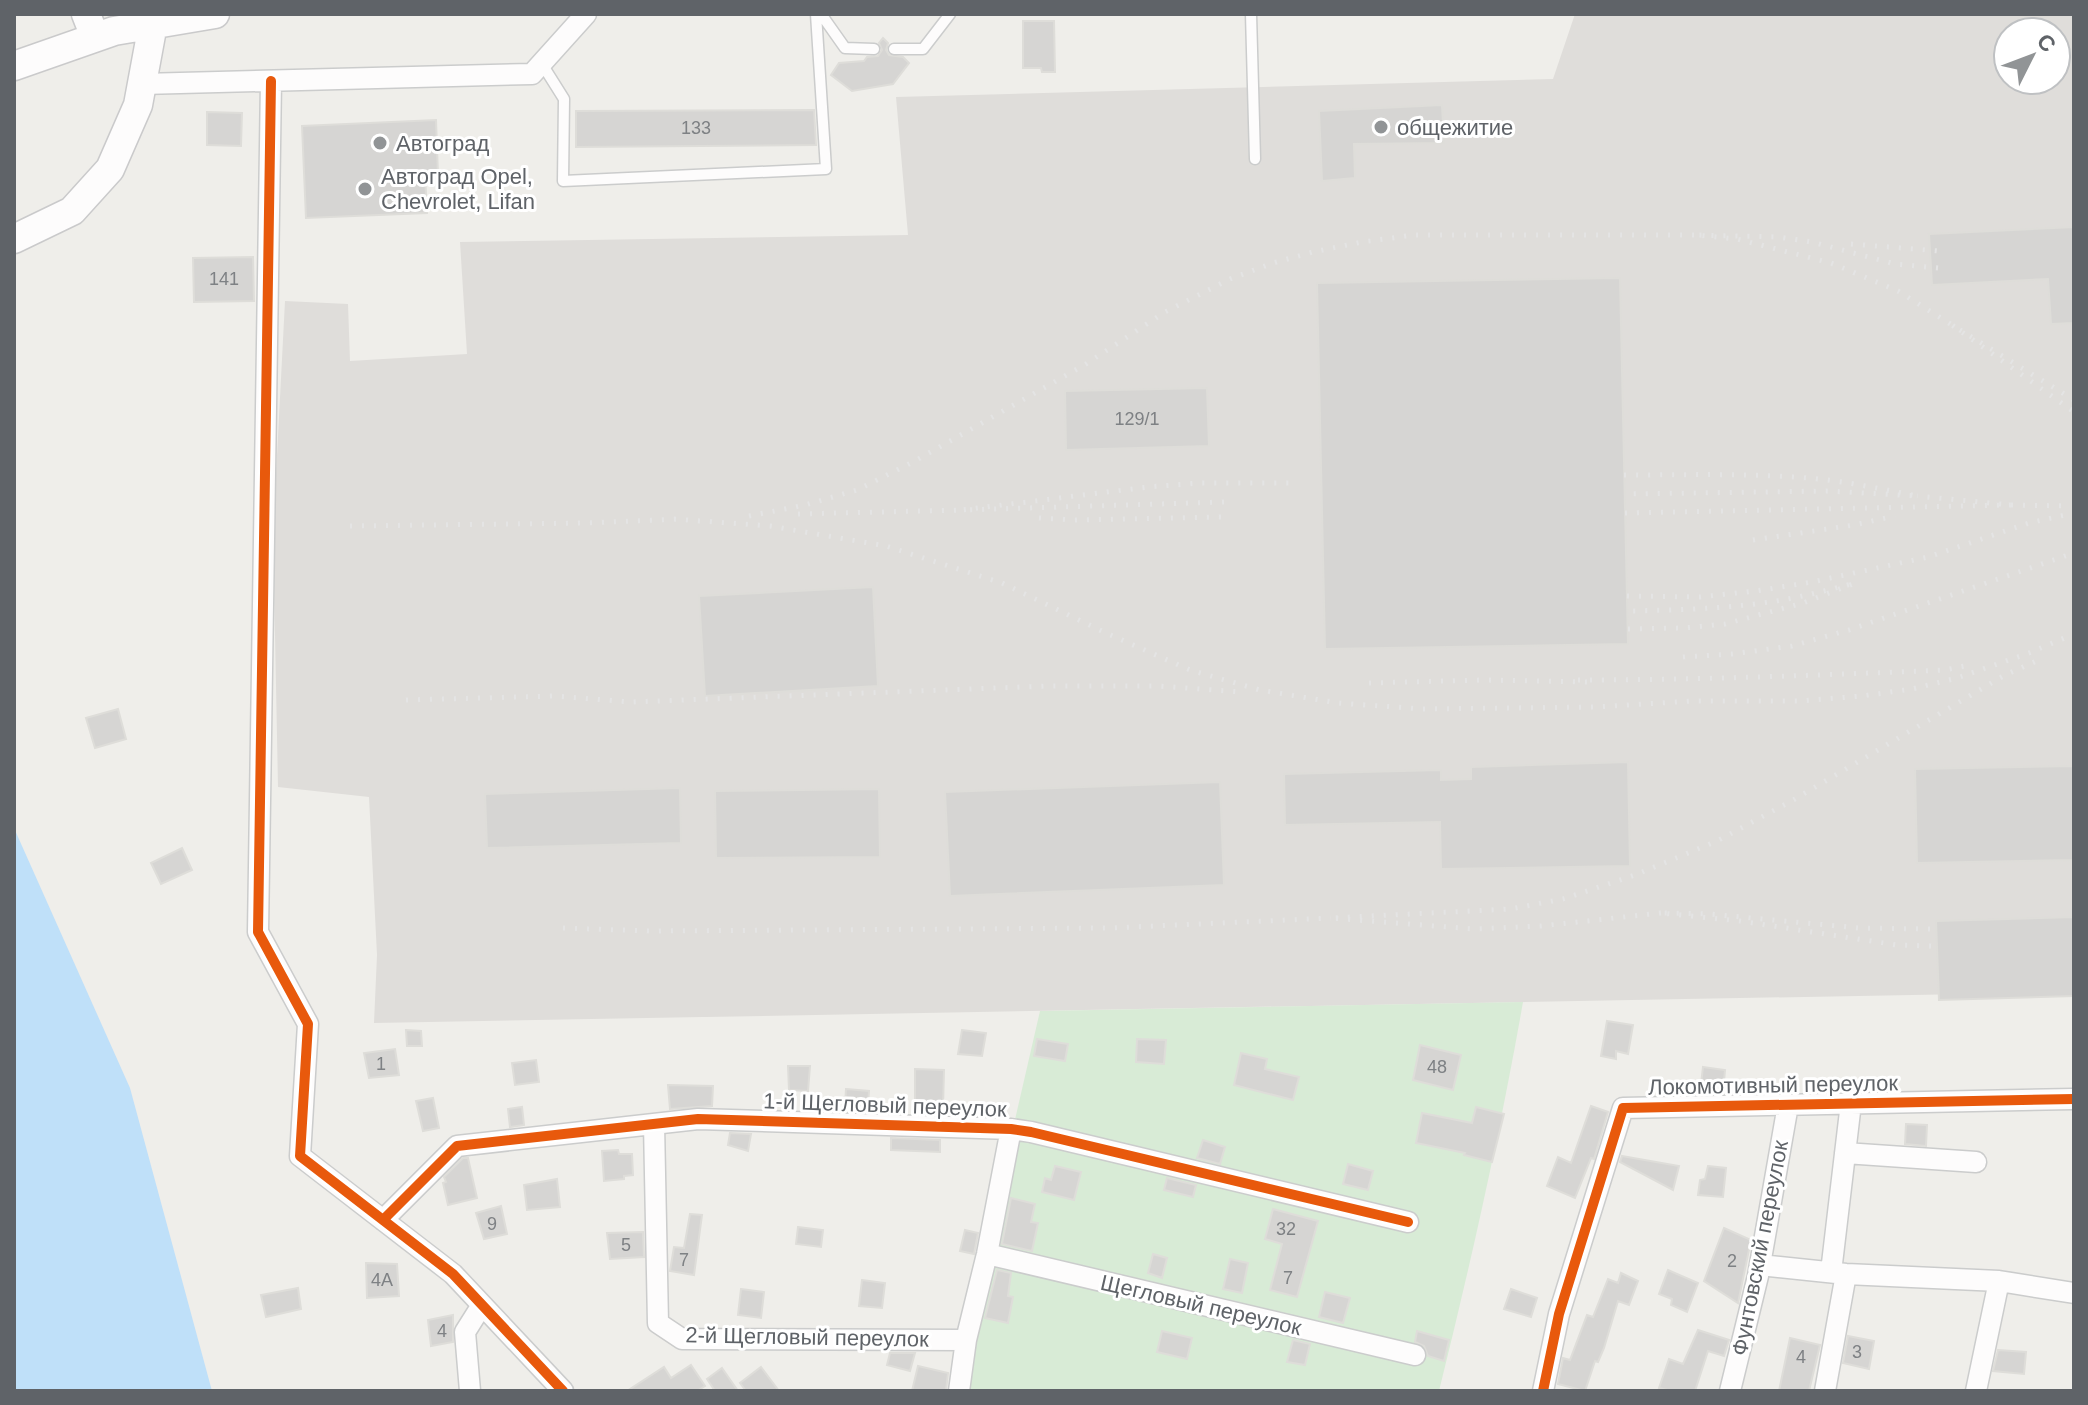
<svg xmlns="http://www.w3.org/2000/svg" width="2088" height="1405" font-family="Arial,sans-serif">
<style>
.industrial{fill:#dfddda;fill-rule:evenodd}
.green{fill:#d8ebd6}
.water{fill:#bfe0f9}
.building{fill:#d6d5d3;stroke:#deddd9;stroke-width:2}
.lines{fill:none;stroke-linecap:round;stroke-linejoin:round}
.lane-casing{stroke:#cbcccc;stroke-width:13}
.street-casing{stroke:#cbcccc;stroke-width:23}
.secondary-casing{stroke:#cacacb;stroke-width:31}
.lane{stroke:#fdfcfc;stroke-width:10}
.street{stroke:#fdfcfc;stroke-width:20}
.secondary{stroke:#fdfcfc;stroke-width:28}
.rail{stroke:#e4e4e4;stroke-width:5;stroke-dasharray:2 10;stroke-linecap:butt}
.cycleway-casing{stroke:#fff;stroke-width:15}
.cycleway{stroke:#e8590c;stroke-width:10}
.poi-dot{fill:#919496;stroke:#fff;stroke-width:3}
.labels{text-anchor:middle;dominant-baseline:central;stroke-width:6;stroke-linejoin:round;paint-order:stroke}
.number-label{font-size:18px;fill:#7e8184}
.poi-label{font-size:22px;fill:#5f6368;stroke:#fff;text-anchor:start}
.street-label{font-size:22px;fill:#5f6368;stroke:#fff}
</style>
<rect width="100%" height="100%" fill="#efeeea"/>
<path class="industrial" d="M1575 14H2074V992L374 1023 377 955 369 797 278 787 273 533 285 301 348 304 350 361 467 354 460 242 908 235 896 97 1553 79ZM2008 32H2056V80H2008Z"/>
<path class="green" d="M1523 1002C1500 1133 1471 1262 1439 1391H965L1014 1124 1040 1011Z"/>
<path class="water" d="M14 828 130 1088 212 1391H14Z"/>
<path class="building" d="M1023 21H1054L1055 72H1042L1041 68H1023Z
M883 38 888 43 886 50 889 55 903 57 909 63 893 84 852 91 831 75 839 63 864 61 867 57 878 56 882 50 879 43Z
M1442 105 1444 143 1354 144 1355 178 1322 181 1319 111Z
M814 110 816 145 576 147V111Z
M207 112 242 113 241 146 207 145Z
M436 120 438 175H425L427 213 306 218 302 126Z
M2074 227V323L2051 324 2048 279 1932 285 1929 234Z
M253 257 254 301 194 302 193 258Z
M1620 278 1628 644 1325 649 1317 283Z
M1207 388 1209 446 1066 450 1065 391Z
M873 587 878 686 705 696 699 596Z
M118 709 126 739 95 748 86 718Z
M1628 762 1630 866 1441 869 1440 822 1285 825 1284 774 1441 770V780L1471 779V767Z
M2074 766V860L1917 863 1915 769Z
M1220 782 1224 885 950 896 945 792Z
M680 788 681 843 487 848 485 794Z
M879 789 880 857 716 858 715 791Z
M182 848 192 870 161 884 151 863Z
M2074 917V996L1939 1000 1936 921Z
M1607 1021 1633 1025 1628 1054 1616 1051V1059L1601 1056Z
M406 1030 421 1031 422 1046H407Z
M962 1030 986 1033 982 1056 958 1054Z
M1037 1039 1068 1044 1065 1061 1034 1056Z
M1137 1039 1166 1040 1164 1064 1136 1062Z
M1420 1045 1461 1055 1453 1090 1413 1080Z
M395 1049 399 1075 369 1078 364 1053Z
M1241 1053 1267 1059 1265 1069 1299 1077 1293 1100 1234 1085Z
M536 1060 539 1082 515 1085 512 1063Z
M788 1066H810L808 1091 789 1090Z
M1703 1067 1725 1070 1723 1093H1700Z
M915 1069 944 1070 943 1108 915 1107Z
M668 1085 713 1086 712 1106 670 1109Z
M846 1089 869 1091 868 1105H845Z
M433 1098 439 1128 423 1131 416 1101Z
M1591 1106 1608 1112 1594 1159 1591 1158 1575 1198 1547 1186 1558 1157 1571 1163Z
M522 1107 524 1125 510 1127 508 1109Z
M1476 1107 1504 1114 1492 1162 1464 1155 1465 1153 1416 1143 1422 1113 1472 1123Z
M1906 1124 1927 1125 1926 1146 1905 1144Z
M730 1133 751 1134 748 1151 728 1145Z
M891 1138 940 1140V1152L891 1150Z
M1203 1140 1225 1147 1220 1164 1197 1158Z
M618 1150 619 1154H632L633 1175 624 1176V1179L604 1181 602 1151Z
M1622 1156 1679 1166 1673 1190 1620 1162Z
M463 1158H468L477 1198 448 1205 443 1183 446 1182 444 1177Z
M1348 1164 1373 1171 1368 1190 1343 1184Z
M1055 1166 1081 1172 1074 1200 1042 1192 1045 1178 1051 1180Z
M1708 1166 1726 1168 1723 1197 1698 1195 1700 1180 1705 1179Z
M1167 1178 1196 1185 1193 1197 1164 1190Z
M557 1179 560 1207 527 1210 524 1185Z
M1011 1198 1035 1204 1031 1222 1038 1223 1032 1251 1002 1244Z
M501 1206 507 1234 484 1239 476 1213Z
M1273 1209 1318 1221 1297 1297 1270 1290 1282 1244 1265 1239Z
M690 1214 702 1215 694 1275 670 1271 674 1247 684 1248Z
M798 1227 823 1230 821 1247 796 1244Z
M1724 1228 1751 1240 1738 1303 1704 1281Z
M965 1230 978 1233 974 1254 960 1251Z
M643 1232 644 1257 610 1259 607 1233Z
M1153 1254 1167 1258 1162 1278 1148 1273Z
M1230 1259 1248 1263 1242 1293 1223 1289Z
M366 1263 397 1264 399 1296 367 1298Z
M997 1270 1011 1273 1008 1296 1013 1297 1008 1323 985 1318Z
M1668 1270 1698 1283 1687 1312 1671 1305 1672 1299 1659 1294Z
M1621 1273 1638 1281 1629 1305 1618 1301 1604 1348 1598 1362 1595 1361 1585 1391 1558 1384 1563 1358 1570 1360 1587 1315 1593 1317 1608 1279 1618 1283Z
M862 1280 885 1283 882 1308 859 1306Z
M298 1288 301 1309 266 1317 261 1295Z
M741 1289 764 1292 761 1318 738 1315Z
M1511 1289 1537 1298 1531 1317 1504 1309Z
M1325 1292 1350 1298 1343 1323 1319 1317Z
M453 1315V1342L431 1346 428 1320Z
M1698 1330 1729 1340 1724 1356 1708 1351 1695 1391H1671L1659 1388 1669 1359 1683 1364Z
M1162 1331 1192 1338 1187 1359 1157 1352Z
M1417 1331 1449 1340 1444 1361 1428 1356 1424 1346 1415 1342Z
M1848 1336 1874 1341 1869 1369 1843 1363Z
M1790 1338 1820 1345 1809 1391H1779Z
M1293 1340 1310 1344 1305 1365 1287 1362Z
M1998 1350 2026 1352 2024 1374 1993 1371Z
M890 1353H915L910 1371 887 1365Z
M691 1365 705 1386 697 1391H627L664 1367 671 1378Z
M918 1366 948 1373 946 1391H912Z
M761 1367 779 1391H746L740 1383Z
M722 1368 738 1391H715L707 1379Z"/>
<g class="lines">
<g class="lane-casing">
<path id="lane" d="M821 14 845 48 874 49
M1251 14 1255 159
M894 49H923L950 14
M542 64 564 99 563 181 826 169 816 14"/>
</g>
<g class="street-casing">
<path id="street" d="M271 81 258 932 308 1024 300 1156 453 1274 563 1391
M142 84 532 74 586 14
M654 1124 658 1323 682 1339 966 1340
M1845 1153 1976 1162
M383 1220 457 1146 698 1119 1011 1129 1031 1132 1408 1222
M987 1254 1415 1355
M1760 1265 1846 1274 1999 1281 2074 1293
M1831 1272 1851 1103
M470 1391 465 1332 482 1305
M959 1391 966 1340 987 1254 1011 1129
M1543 1391 1559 1314 1623 1108 2074 1099
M1730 1391 1758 1276 1788 1105
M1825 1391 1846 1274
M1976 1391 1999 1281"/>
</g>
<g class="secondary-casing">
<path id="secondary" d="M86 14 95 37
M14 66 114 31 215 14
M14 239 72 211 110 169 138 105 153 24"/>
</g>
<use href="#lane" class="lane"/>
<use href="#street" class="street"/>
<use href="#secondary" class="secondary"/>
<path class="rail" d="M1851 244 1939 251
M1938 268 1895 264 1812 242 1778 237 1696 235 1737 239 1831 263 1898 291 1952 325
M2074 400 1952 325 2074 412
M1624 475C1686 475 1747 473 1808 478 1845 481 1881 489 1917 496L1828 491 1625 494
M1224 502 962 510 1148 487 1200 483H1294
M2011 505 2071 506
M1625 513 2011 505 1917 496
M798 514 962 510
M749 516 805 505 857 490 913 462 1086 364 1165 312 1230 279 1273 263 1313 252 1362 242 1414 235H1696
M1039 518 1074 520 1223 517
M674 519 770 526 886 546 1002 583 1106 633 1190 670 1260 690 1338 703 1423 709 1595 707 1692 701H1800L1862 696 1912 689 1957 678 2029 653 2074 634
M350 526 584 523 682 519
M1753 540 1854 525 1895 516
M1627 596 1700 597 1756 591 1812 582 1928 557 2029 523 2074 513
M1628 629 1684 628 1725 624 1803 603 1855 583C1824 591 1794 599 1762 603 1718 609 1674 610 1630 611
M1683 657 1732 654 1792 646 1849 630 2074 553
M1578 680C1700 680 1823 675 1945 670L1965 666
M1369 683 1483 680 1588 682
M406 700 554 696 631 702 1048 686H1158L1241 692
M1661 913 1541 926 1474 929 1331 918 1510 909 1563 899 1635 875 1717 841 1795 799 2005 675 2041 659
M563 928 651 931 1110 928 1331 918
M1930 929 1859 928 1709 914 1661 913 1740 921 1897 945 1931 946"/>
<g class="cycleway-casing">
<path id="cycleway" d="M271 81 258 932 308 1024 300 1156 453 1274 563 1391
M383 1220 457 1146 698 1119 1011 1129 1031 1132 1408 1222
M1543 1391 1559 1314 1623 1108 2074 1099"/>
</g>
<use href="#cycleway" class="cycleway"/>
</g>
<g class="poi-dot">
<circle cx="1381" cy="127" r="8"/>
<circle cx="380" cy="143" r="8"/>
<circle cx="365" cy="189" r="8"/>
</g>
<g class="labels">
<g class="number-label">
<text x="696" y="128">133</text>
<text x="224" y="279">141</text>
<text x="1137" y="419">129/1</text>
<text x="381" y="1064">1</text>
<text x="1437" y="1067">48</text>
<text x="492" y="1224">9</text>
<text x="1286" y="1229">32</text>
<text x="626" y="1245">5</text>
<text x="684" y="1260">7</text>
<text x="1732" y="1261">2</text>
<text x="1288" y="1278">7</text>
<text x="382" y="1280">4А</text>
<text x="442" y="1331">4</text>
<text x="1857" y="1352">3</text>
<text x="1801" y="1357">4</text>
</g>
<g class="poi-label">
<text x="1397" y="127">общежитие</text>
<text x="396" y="143">Автоград</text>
<text x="381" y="176">Автоград Opel,<tspan x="381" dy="25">Chevrolet, Lifan</tspan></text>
</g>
<g class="street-label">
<text transform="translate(1773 1085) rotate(-1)">Локомотивный переулок</text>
<text transform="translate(885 1105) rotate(2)">1-й Щегловый переулок</text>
<text transform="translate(1760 1248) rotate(-79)">Фунтовский переулок</text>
<text transform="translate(1201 1305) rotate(13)">Щегловый переулок</text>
<text transform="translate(807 1337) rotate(1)">2-й Щегловый переулок</text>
</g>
</g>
<rect width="2088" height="1405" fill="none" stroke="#5f6368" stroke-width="32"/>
<g transform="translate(2032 56) rotate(48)"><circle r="38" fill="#ffffff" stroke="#bfc1c3" stroke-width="2"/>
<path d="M0-6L14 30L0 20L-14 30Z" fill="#919496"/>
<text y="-12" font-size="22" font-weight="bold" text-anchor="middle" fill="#5f6368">С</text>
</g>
</svg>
